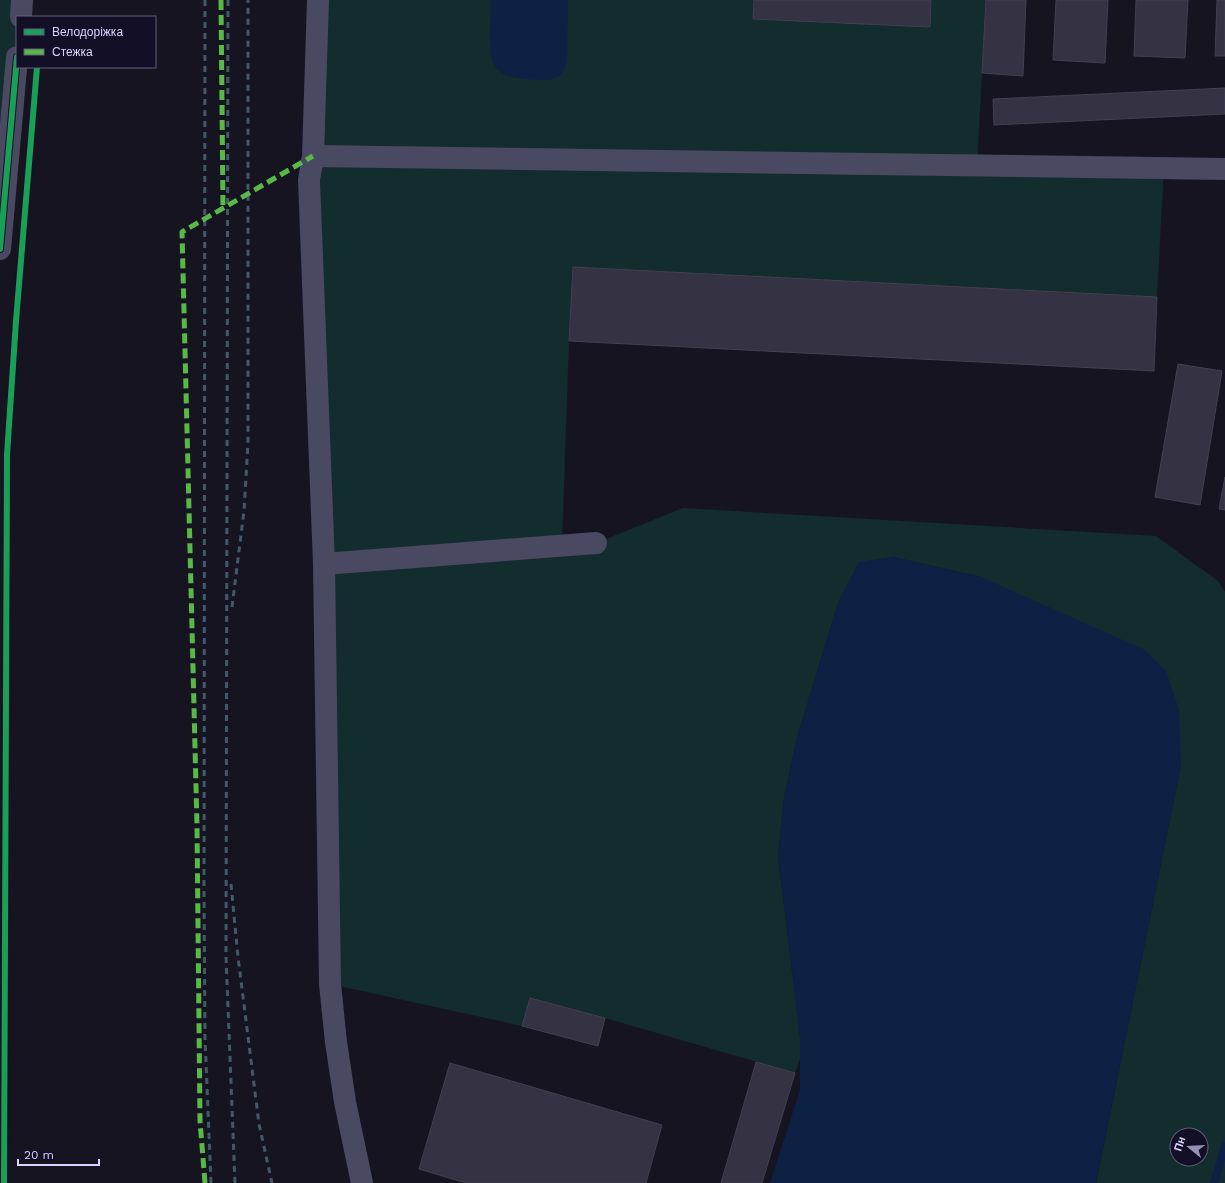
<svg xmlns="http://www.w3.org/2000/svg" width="1225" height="1183" font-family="'Work Sans',sans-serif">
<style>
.green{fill:#132c2d;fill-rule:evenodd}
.water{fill:#0d2144}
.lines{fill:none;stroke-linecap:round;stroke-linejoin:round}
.stream{stroke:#0d2144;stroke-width:8}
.building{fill:#343243;stroke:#433f54}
.minor{stroke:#4a4962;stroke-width:22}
.rail{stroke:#43596b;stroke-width:3;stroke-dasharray:6 5;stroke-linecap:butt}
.quiet{stroke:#58b947;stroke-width:5;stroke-dasharray:10 5;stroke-linecap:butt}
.cycleway-casing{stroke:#130f26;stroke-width:8}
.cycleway{stroke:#1a9f57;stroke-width:6}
</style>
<rect width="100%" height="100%" fill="#161421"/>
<path class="green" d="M0 0H22L17 17V57L0 249Z
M318 0H986L977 166 1164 168 1157 297 573 267 569 341 562 545 596 543 683 508 1156 536 1218 581 1225 592V1183H1096L1181 765 981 577 893 557 839 600 797 738 784 798 778 857 800 1036V1059L795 1073 605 1018 530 998 522 1026 330 984ZM1177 1135H1201V1159H1177Z"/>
<path class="water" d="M491 0H568L567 57C566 65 564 76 554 79 547 81 515 79 508 76 503 74 497 70 494 64 487 51 491 16 491 0Z
M893 557 981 577 1145 650 1166 671 1179 710 1181 765 1096 1183H770L800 1090V1036L778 857 784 798 797 738 839 600 859 562Z"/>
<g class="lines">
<path class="stream" d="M1214 1183 1225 1146"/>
</g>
<path class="building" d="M754 0H931L930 27 753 19Z
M986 0H1026L1023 76 982 73Z
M1056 0H1108L1105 63 1053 60Z
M1136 0H1188L1185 58 1134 56Z
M1217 0H1225V56H1215Z
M1225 88V114L994 125 993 99Z
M573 267 1157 297 1154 371 569 341Z
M1178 364 1222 371 1200 505 1155 497Z
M1225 477V510L1219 509Z
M530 998 605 1018 598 1046 522 1026Z
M756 1062 795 1073 762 1183H721Z
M450 1063 662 1125 646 1183H466L419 1169Z"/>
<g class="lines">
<path class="minor" d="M318 0 313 156 1225 169
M21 17 22 0
M313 156 309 180 324 564 330 984 336 1042 345 1102 362 1183
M0 249 17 57
M324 564 596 543"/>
<path class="rail" d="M205 0 204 892 205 1038 211 1183
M228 0 226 957 235 1183
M232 607 244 511 248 443V0
M231 884 238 957 259 1124 272 1183"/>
<path class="quiet" d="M221 0 223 209
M205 1183 200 1121 197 826 182 232 313 156"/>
<g class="cycleway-casing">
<path id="cycleway" d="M0 249 17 57
M4 1183 7 455 16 321 37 67"/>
</g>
<use href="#cycleway" class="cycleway"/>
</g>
<rect x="16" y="16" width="140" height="52" fill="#130f26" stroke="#625e7d"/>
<rect x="24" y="29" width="20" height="6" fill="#1a9f57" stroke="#625e7d"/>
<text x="52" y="36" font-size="12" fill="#d9d4ff">Велодоріжка</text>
<rect x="24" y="49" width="20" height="6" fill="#58b947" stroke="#625e7d"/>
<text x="52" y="56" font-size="12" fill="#d9d4ff">Стежка</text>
<g transform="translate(1189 1147) rotate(288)"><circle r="19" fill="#130f26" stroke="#625e7d"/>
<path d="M0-3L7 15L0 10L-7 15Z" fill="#9591b1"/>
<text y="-6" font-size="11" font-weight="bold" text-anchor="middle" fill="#d9d4ff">Пн</text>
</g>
<path d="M18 1159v6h81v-6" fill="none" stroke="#d9d4ff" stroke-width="2"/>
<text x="24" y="1159" font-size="12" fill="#d9d4ff" stroke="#130f26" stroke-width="3" paint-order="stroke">20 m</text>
</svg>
